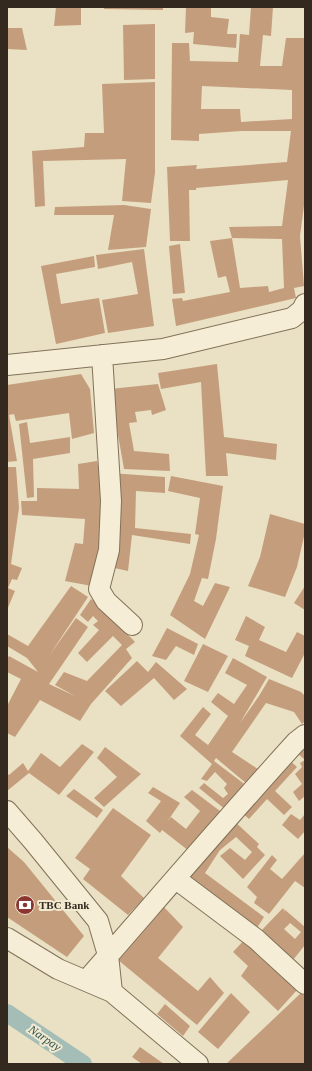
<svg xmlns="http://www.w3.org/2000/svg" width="312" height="1071" font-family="Georgia,serif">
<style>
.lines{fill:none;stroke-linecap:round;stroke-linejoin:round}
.canal{stroke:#a4bdb7;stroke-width:18}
.building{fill:#c49e7c;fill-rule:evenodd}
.minor-casing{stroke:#82725b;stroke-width:22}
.minor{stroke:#f5edd5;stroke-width:20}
.labels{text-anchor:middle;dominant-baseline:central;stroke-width:4;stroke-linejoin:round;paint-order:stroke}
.poi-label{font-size:11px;font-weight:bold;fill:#33291e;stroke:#f2ead1;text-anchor:start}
.water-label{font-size:12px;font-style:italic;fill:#2f5251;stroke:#f2ead1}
</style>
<rect width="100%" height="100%" fill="#eae0c3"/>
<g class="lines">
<path class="canal" d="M7 1013 83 1064"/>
</g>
<path class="building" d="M56 7H81V25L54 26Z
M104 7H163V10L104 9Z
M186 7H211V17L229 19 227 34H237L236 48 193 44 194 32 185 33Z
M251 7H273L271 36 263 35 260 66H282L286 38H305V198L300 236 304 286 294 288 296 298 176 326 172 299 182 298 183 301 230 292 226 276 218 278 210 241 232 238 229 227 282 226 288 180 196 188V190H189L190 241H170L167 167 197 165 196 169 287 162 291 131H241L199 134V141L171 140 172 43H189L190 61 238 62 240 34 249 35ZM202 86 292 90V119L241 122 240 109H201ZM232 238 282 239 284 288 269 292 268 286 240 288Z
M155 24V79L124 80 123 25Z
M7 28H22L27 50 7 49Z
M155 82V173L151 203 122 201 126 159 43 161 45 206 35 207 32 151 84 147 85 133H104L102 84Z
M124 205 151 209 146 247 108 250 114 215H54L55 207Z
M180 244 185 293 173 294 169 246Z
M144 249 154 326 108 333 102 300 138 294 132 262 98 269 96 255Z
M94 256 95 267 56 274 61 304 99 298 105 333 56 344 41 266Z
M217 364 224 437 277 444 276 460 226 453 228 476H206L201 382 161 389 158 373Z
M81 374 90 389 94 433 72 439 69 413 16 421 14 414 9 415 17 461 7 462V385Z
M158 384 166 410 152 415 151 410 135 412 137 422 129 423 134 451 169 454 170 471 124 469 110 389Z
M27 422 30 443 70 437V453L33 459 34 497 27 498 19 424Z
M97 461 106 505 102 548 92 586 65 581 75 543 83 544 85 519 22 515 21 501H37V488L79 489 78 464Z
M7 467H16L19 508 11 564 22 568 17 580 12 579 8 588 15 591 7 610Z
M111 473 165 477V493L136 491 135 528 191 534 190 544 132 535 128 571 110 567Z
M171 476 223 486 216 539 208 579 202 578 194 601 203 606 215 583 230 587 205 639 170 615 190 574 199 535 195 534 200 498 168 491Z
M270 514 305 524V532L297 567 285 597 248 586 260 557Z
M71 586 88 597 49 656 76 618 88 627 49 684 75 696 55 685 64 672 87 681 122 645 113 636 87 662 78 653 99 630 93 625 98 621 93 616 88 622 80 615 91 599 102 607 135 642 126 649 132 658 91 704 80 721 40 700 15 737 7 733V706L21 679 7 672V659L9 656 38 672 27 658 7 646V634L28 646Z
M305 586V610L294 603Z
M246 616 265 627 259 640 286 652 297 632 305 636V653L292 678 245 656 249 646 235 640Z
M167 628 198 644 194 655 176 646 166 660 152 656Z
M203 644 228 656 208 692 184 681Z
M233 658 267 677 240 723 259 696 269 679 301 692 305 696V721L302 724 294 712 266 703 232 752 258 769 247 784 216 758 214 761 247 786 226 810 199 788 204 783 223 798 228 794 224 788 227 784 215 772 207 781 201 779 212 764 180 736 203 707 211 714 195 735 208 745 228 716 211 702 218 693 234 704 247 685 225 673Z
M137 661 148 672 156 662 187 689 174 700 154 678 121 706 105 691Z
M82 744 94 752 59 795 29 773 7 791V773L9 775 23 763 28 771 41 753 60 767Z
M305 745V796L299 801 293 792 302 784 295 774 302 767 300 763 305 760 296 752Z
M105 747 141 774 104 807 94 798 117 777 97 758Z
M287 758 297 767 275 791 292 807 284 815 267 799 249 819 239 810Z
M153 787 180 803 167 822 171 817 186 829 200 811 184 797 192 790 224 814 189 851 162 830 160 833 146 821 161 801 148 793Z
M74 789 103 810 97 818 66 796Z
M113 808 151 835 121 876 144 898 128 915 83 879 90 869 75 858Z
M291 814 300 820 305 814V831L298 839 282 825Z
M232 819 259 844 257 847 265 855 243 879 220 856 230 848 245 860 252 852 236 837 220 850 205 873 264 917 255 931 185 879Z
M7 847 24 862 84 936 67 957 7 917Z
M305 853V888L295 881 269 914 254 903 257 897 247 887 272 855 277 860 270 869 282 879Z
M163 906 183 927 158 958 198 991 210 977 224 993 197 1025 118 960Z
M283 908 285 913 284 909 305 927V945L293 960 260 932ZM290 923 301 932 295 939 284 929Z
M246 938 297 990 278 1011 241 976 248 966 233 952Z
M231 993 250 1012 218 1049 198 1032Z
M301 993 305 996V1064H226Z
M165 1004 190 1026 183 1036 157 1014Z
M140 1047 164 1064H142L132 1057Z"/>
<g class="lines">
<g class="minor-casing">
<path id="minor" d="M102 355 111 501 109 550 99 589 106 601 132 625
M7 365 163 349 292 318 302 310 305 304
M7 811 33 841 98 921 108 955 112 992
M176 879 256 939 305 984
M7 938 58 969 112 992 198 1064
M86 981C156 901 225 820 296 742L305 735"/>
</g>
<use href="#minor" class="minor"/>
</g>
<defs>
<g id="bank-disc" transform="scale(1)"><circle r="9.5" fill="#8c3531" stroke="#f2ead1"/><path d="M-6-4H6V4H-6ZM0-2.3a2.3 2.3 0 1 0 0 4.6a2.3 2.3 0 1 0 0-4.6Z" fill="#fff"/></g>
</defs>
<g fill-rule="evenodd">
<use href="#bank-disc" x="25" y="905"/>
</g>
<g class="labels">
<g class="poi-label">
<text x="39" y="905">TBC Bank</text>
</g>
<g class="water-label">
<text transform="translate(45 1038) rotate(34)">Narpay</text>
</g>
</g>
<rect width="312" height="1071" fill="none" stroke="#33291e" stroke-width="16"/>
</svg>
